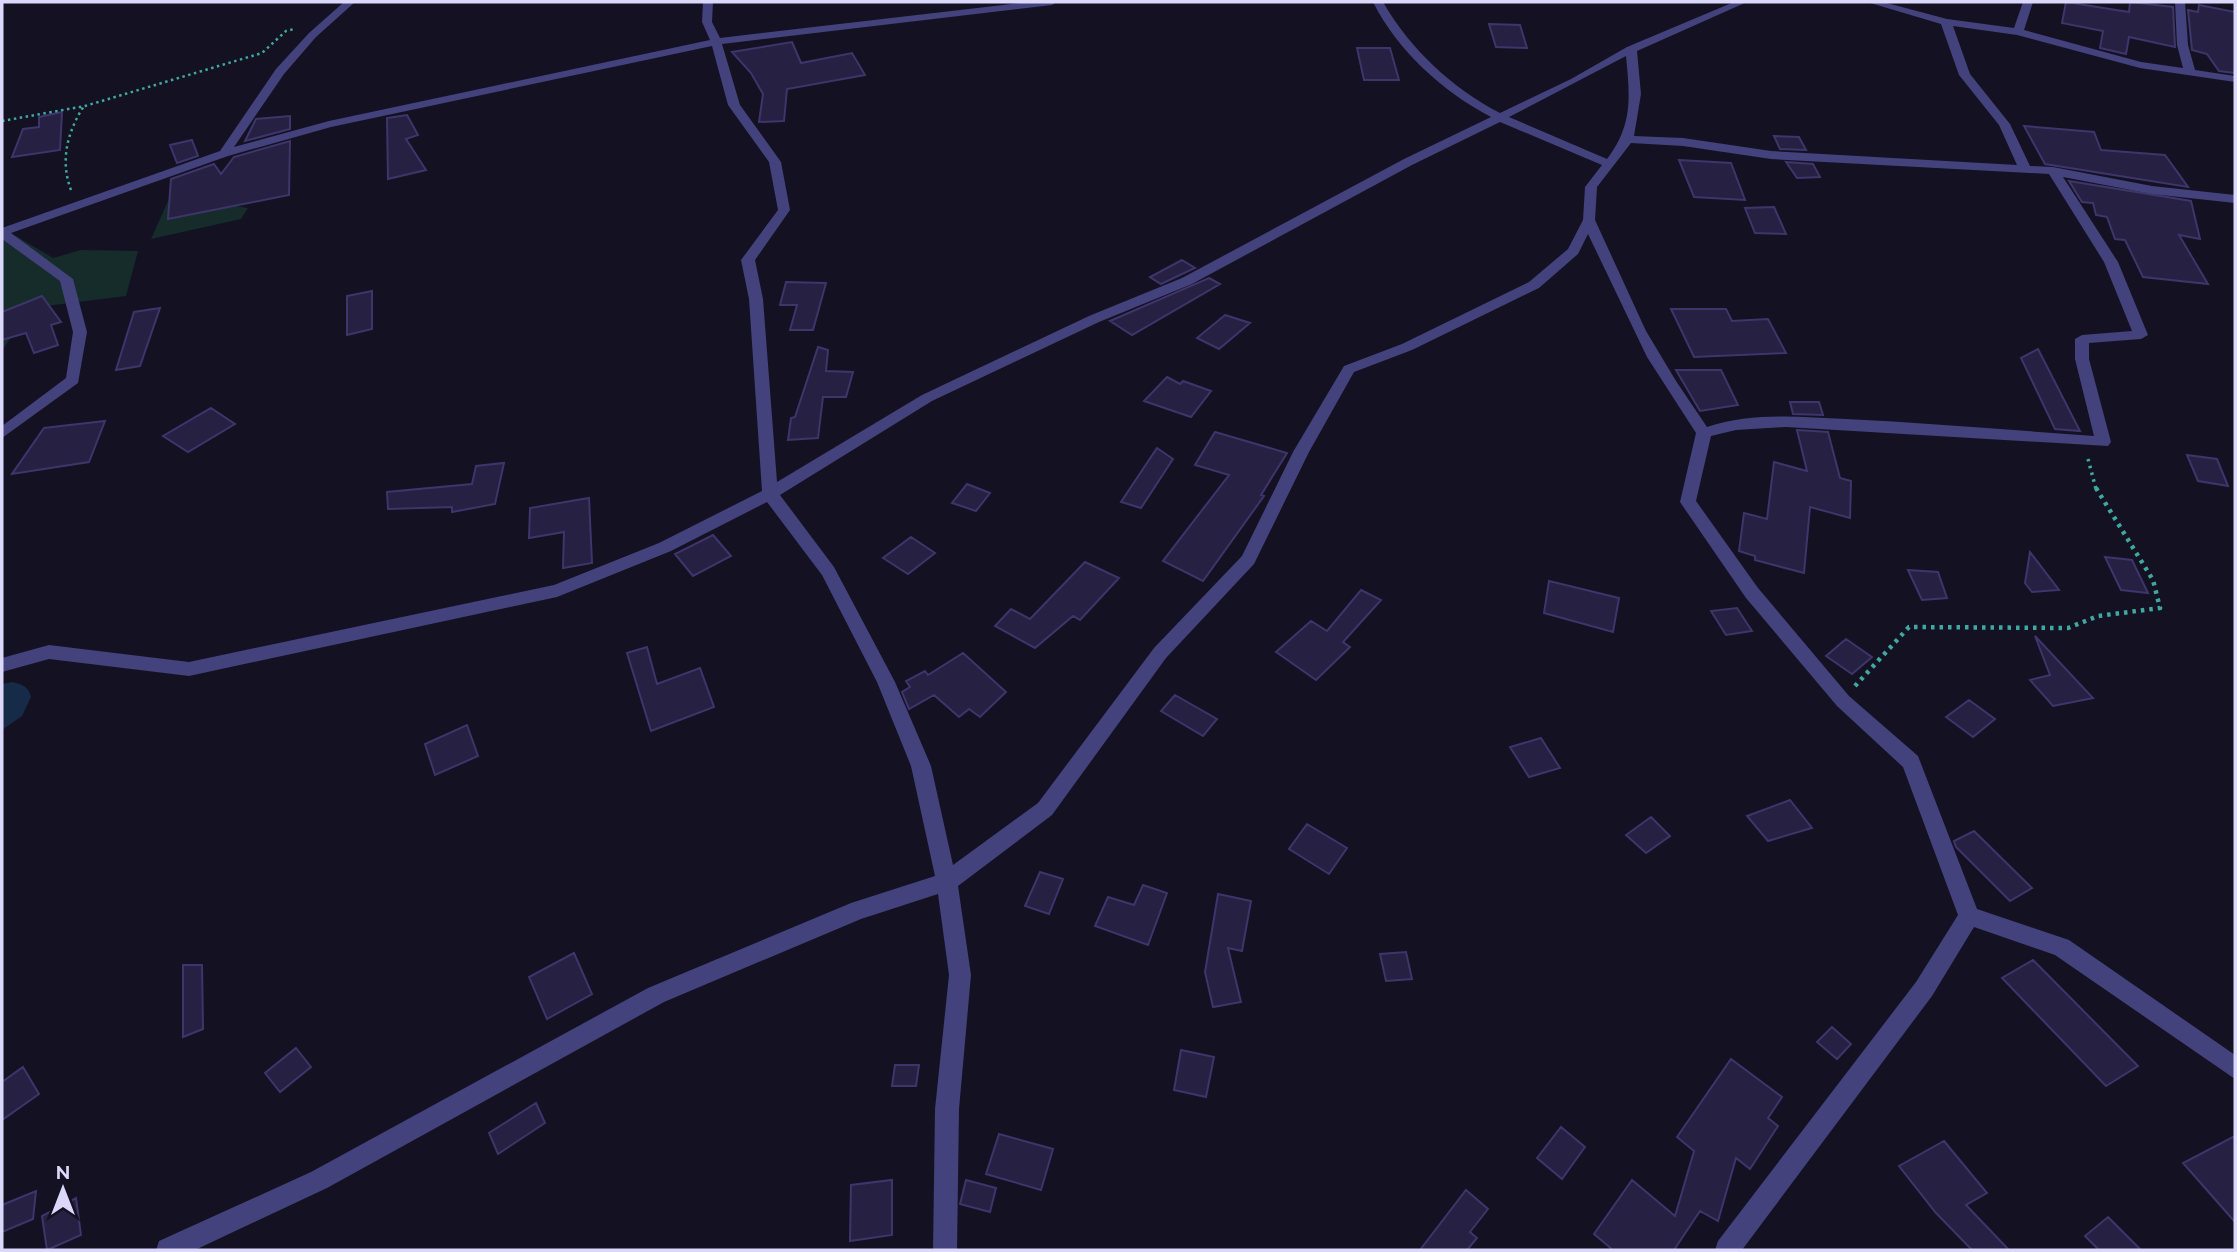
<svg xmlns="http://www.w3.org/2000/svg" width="2237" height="1252" font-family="Raleway,sans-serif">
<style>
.green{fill:#152c2b}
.water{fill:#162b48}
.building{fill:#262042;stroke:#3e356b;stroke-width:2}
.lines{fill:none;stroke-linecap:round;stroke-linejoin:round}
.path-far2{stroke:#3ea9a0;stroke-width:2.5;stroke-dasharray:2.5 3.5;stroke-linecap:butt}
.path-far1{stroke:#3ea9a0;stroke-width:3.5;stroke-dasharray:2.5 4.5;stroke-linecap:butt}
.path{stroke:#3ea9a0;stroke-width:4.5;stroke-dasharray:3.5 5;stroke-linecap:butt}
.street{fill:#43427c;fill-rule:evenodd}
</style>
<rect width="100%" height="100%" fill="#141123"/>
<path class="green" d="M223 175 213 202 248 208 241 219 151 239 169 199Z
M16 236 53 258 81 250 138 251 126 296 30 308 2 351V241Z"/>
<path class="water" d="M12 682C22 684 28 686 31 697L22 716 2 730V684Z"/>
<path class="building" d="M2066 2 2129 12 2130 2 2173 7 2175 47 2129 37 2126 54 2100 48 2103 31 2062 23Z
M2199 5 2235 12V73L2219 71 2207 54 2192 50 2188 10 2198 12Z
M1489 24 1520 25 1527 48 1496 47Z
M792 42 801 63 852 53 865 75 787 89 784 121 759 122 763 94 751 73 732 52Z
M1357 48H1390L1399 80H1364Z
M62 112 60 150 12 157 23 129 39 127V117Z
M407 115 418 135 406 139 426 170 388 179 387 118Z
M290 116V129L245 141 256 119Z
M2024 126 2094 132 2101 150 2165 155 2188 187 2045 164Z
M1774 136 1799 137 1806 150 1780 149Z
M192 140 198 156 177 163 170 145Z
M290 141 289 195 168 219 171 179 214 164 221 174 234 157Z
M1679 160 1731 163 1745 200 1694 197Z
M1786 162 1813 164 1820 177 1797 178Z
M2069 181 2191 201 2200 239 2179 235 2208 284 2143 277 2125 240 2115 239 2107 217 2096 215 2093 203 2082 202Z
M1774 207 1786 234 1755 233 1745 208Z
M1182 260 1195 268 1161 284 1150 277Z
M1209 278 1220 284 1132 335 1110 321Z
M786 282 826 283 813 330H790L797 305H780Z
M372 291V329L347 335V296Z
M42 296 61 322 51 325 58 345 34 353 26 333 2 340V312Z
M160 308 140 366 116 370 134 312Z
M1671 309H1726L1732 321 1768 319 1786 353 1694 357Z
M1225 315 1250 323 1219 349 1197 338Z
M818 347 828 350 826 371 853 372 846 397H823L818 438 788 440 791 418 795 417Z
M2038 349 2080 431 2055 429 2021 358Z
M1676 370H1721L1738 405 1700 411Z
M1167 377 1180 384 1183 381 1211 391 1191 417 1144 401Z
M1790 402H1819L1823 415 1793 414Z
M211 408 235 424 188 452 163 436Z
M105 421 89 462 12 474 44 428Z
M1797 430 1828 432 1840 478 1851 481 1850 518 1810 507 1804 573 1755 560V556L1739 551 1744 513 1767 519 1774 462 1807 471Z
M1215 432 1287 453 1261 495 1264 496 1203 581 1163 561 1229 475 1195 465Z
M1157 448 1173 459 1141 508 1121 502Z
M2187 455 2217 459 2228 486 2198 481Z
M504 463 495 504 452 512V507L388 509 387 492 472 484 476 466Z
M967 484 990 493 976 511 952 503Z
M589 498 592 563 563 568 564 532 529 538 530 508Z
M713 535 731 556 693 576 675 554Z
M911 537 935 553 908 574 883 558Z
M2030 552 2059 590 2032 592 2025 583Z
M2105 557 2132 560 2148 593 2121 590Z
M1085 562 1119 578 1080 620 1073 616 1035 648 995 626 1011 609 1030 619Z
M1908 570 1938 572 1947 598 1922 600Z
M1549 581 1619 598 1613 632 1544 613Z
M1361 590 1381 600 1343 642 1350 647 1316 680 1276 652 1311 621 1327 631Z
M1737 608 1752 631 1726 635 1711 611Z
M2035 636 2093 698 2053 706 2030 680 2050 675Z
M1846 639 1872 657 1852 674 1826 656Z
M647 647 657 684 700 668 714 707 651 731 627 653Z
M963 653 1006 692 980 717 969 709 959 717 934 695 909 709 902 692 910 687 906 681 925 671 928 675Z
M1175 695 1217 719 1203 736 1161 711Z
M1969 700 1995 719 1973 737 1946 717Z
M467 725 478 756 435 775 425 744Z
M1541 738 1560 768 1529 777 1510 747Z
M1790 800 1812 828 1768 841 1747 816Z
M1651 817 1670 836 1646 853 1626 835Z
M1307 824 1347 848 1329 874 1289 849Z
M1974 831 2032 888 2010 901 1956 847 1954 841Z
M1040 872 1063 879 1049 914 1025 906Z
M1143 885 1167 893 1148 945 1095 926 1108 897 1134 905Z
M1218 894 1251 901 1242 951 1228 948 1241 1002 1213 1007 1205 972Z
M1406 952 1412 979 1386 981 1380 954Z
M574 953 592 994 547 1019 529 977Z
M2033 960 2138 1066 2106 1086 2002 978Z
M183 965H202L203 1029 183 1037Z
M1832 1027 1851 1044 1837 1059 1817 1042Z
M296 1048 311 1067 280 1092 265 1073Z
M1181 1050 1214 1057 1206 1097 1174 1090Z
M1731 1059 1782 1097 1768 1118 1778 1126 1750 1169 1736 1158 1718 1221 1700 1211 1674 1250H1613L1594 1234 1632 1180 1675 1216 1694 1151 1677 1137Z
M895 1065H919L916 1086H892Z
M23 1067 39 1094 2 1120V1082Z
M536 1103 545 1123 498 1154 489 1133Z
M1561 1127 1585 1147 1562 1179 1537 1158Z
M999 1134 1053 1149 1041 1190 986 1174Z
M2235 1136V1222L2183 1163Z
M1944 1141 1987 1193 1966 1205 2009 1250H1972L1936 1213 1899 1166Z
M892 1180V1235L850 1241 851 1185Z
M966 1180 996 1188 990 1212 960 1204Z
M1466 1190 1488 1209 1470 1232 1477 1238 1467 1250H1420Z
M36 1191 33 1219 2 1232V1205Z
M76 1198 81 1235 47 1250 42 1216Z
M2108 1217 2141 1250H2099L2085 1236Z"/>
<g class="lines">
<path class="path-far2" d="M2 121 85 106 262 53 286 31 294 29
M71 190C60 161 67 132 84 106"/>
<path class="path-far1" d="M2088 459 2096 489"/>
<path class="path" d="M1855 686 1909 627 2068 628 2098 616 2160 608 2153 580 2096 488"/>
<path class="street" d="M344 2H355L316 37 284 74 234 147 329 121 710 40 702 22 703 2H713L712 22 720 38 1028 2H1057L1052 5 722 44 740 105 781 162 790 210 755 260 763 299 777 482 922 395 1089 316 1182 278 1404 159 1491 117C1443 92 1397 50 1373 2H1383C1410 49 1452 88 1500 113L1571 79 1627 47 1734 2H1747L1637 51 1641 94 1634 136 1683 138 1771 151 2017 165 1999 125 1959 75 1941 24 1867 2H1883L1947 19 2014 28 2023 2H2033L2024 30 2141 62 2183 68 2177 45 2175 2H2185L2188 45 2195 70 2235 76V82L2140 68 2017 35 1953 26 1970 74 2010 124 2030 166 2053 167 2152 186 2235 195V203L2152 194 2063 177 2118 262 2148 335 2141 339 2089 343V359L2111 442 2108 446 1786 427 1736 430 1711 436 1696 501 1758 588 1849 696 1918 756 1977 909 2069 940 2235 1055V1079L2055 955 1974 927 1932 996 1742 1250H1715L1718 1241 1916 982 1958 915 1903 767 1837 706 1746 598 1680 502 1696 433 1647 357 1588 234 1578 254 1539 288 1412 350 1354 372 1309 452 1254 564 1166 658 1052 815 958 886 971 975 959 1109 957 1250H933L935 1109 949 975 938 894 861 919 664 1002 327 1188 195 1250H156L159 1241 311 1172 648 988 851 903 935 876 911 766 877 682 822 575 767 502 671 551 557 597 189 676 49 659 2 672V658L49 645 189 662 554 585 659 543 762 491 749 299 741 260 778 210 769 162 728 105 712 46 331 127 228 156 11 233 73 279 87 332 78 383 2 438V426L66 378 73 332 60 281 2 239V228L220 151 276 69 309 33ZM1626 56C1630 97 1633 125 1607 159L1509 117ZM1500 122 1602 165 1585 187 1583 220 1568 249 1529 282 1402 344 1344 366 1293 452 1242 556 1154 648 1038 803 953 865 931 766 895 682 834 567 780 495 932 401 1099 322 1192 284 1412 165ZM1631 143 1683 146 1771 159 2049 174 2104 262 2132 331 2082 335 2075 339V359L2094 436C2011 430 1929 423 1846 419 1800 417 1752 412 1707 427L1676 381 1646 331 1595 220 1597 187Z"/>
</g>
<rect width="2237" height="1252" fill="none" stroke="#dbd8fa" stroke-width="7"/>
<g transform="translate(63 1189)" stroke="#141123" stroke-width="5" paint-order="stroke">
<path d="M0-5L12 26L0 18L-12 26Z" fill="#dbd8fa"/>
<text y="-10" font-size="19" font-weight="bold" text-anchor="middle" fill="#dbd8fa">N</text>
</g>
</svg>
